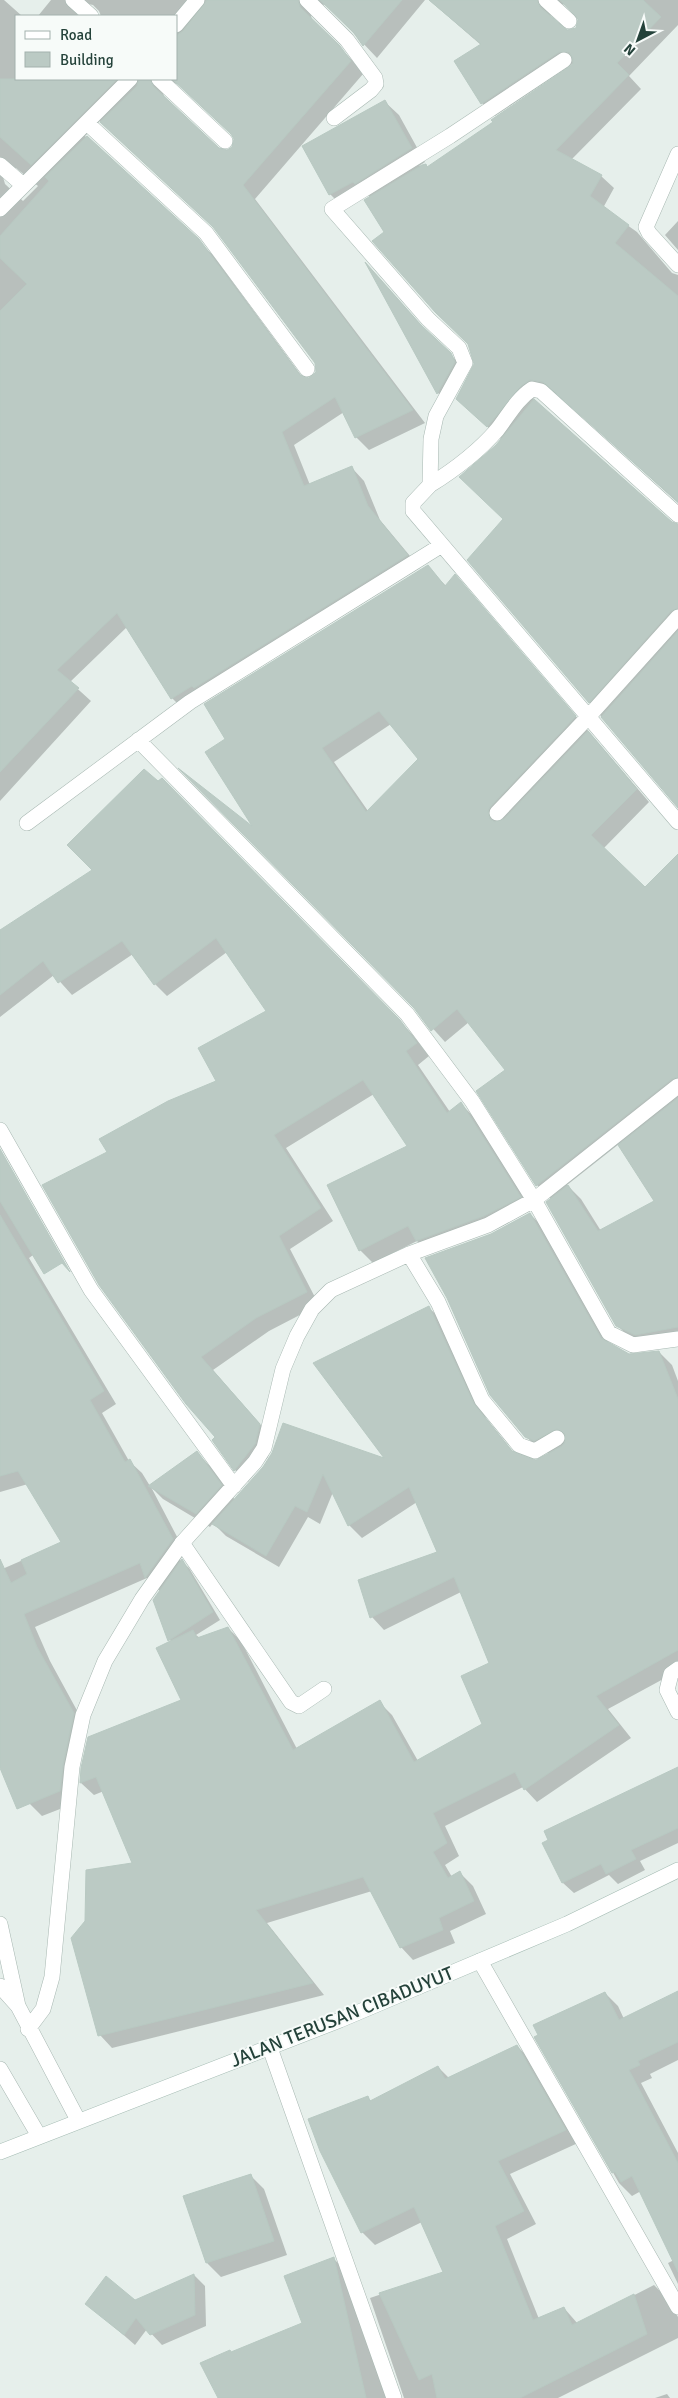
<svg xmlns="http://www.w3.org/2000/svg" width="678" height="2398" font-family="Signika,sans-serif">
<style>
.shadow{fill:#0003;fill-rule:evenodd}
.building{fill:#bbcac4;stroke:#b8c9c2;fill-rule:evenodd}
.lines{fill:none;stroke-linecap:round;stroke-linejoin:round}
.lane-casing{stroke:#a8b8b2;stroke-width:16}
.street-casing{stroke:#a8b8b2;stroke-width:16}
.secondary-casing{stroke:#a4bbb3;stroke-width:16}
.lane{stroke:#fff;stroke-width:15}
.street{stroke:#fff;stroke-width:15}
.secondary{stroke:#fff;stroke-width:15}
.labels{text-anchor:middle;dominant-baseline:central;stroke-width:4;stroke-linejoin:round;paint-order:stroke}
.street-label{font-size:19px;fill:#24423a;stroke:#f7fbf9}
</style>
<rect width="100%" height="100%" fill="#e6efeb"/>
<path class="shadow" d="M0 0H4L22 16H16V79H176V16H101L99 11 93 5 84 3 76 11 78 16H38L51 0H425L377 58 328 6 317 3 310 11 312 20 352 60 363 74 255 199 425 423 369 450 356 437 344 412 294 445 310 485 352 468 364 481 380 520 420 568 208 700 205 698 185 711 172 698 127 627 70 682 91 701 0 801ZM170 82 180 85 233 135 235 139 233 148 227 151 218 149 165 99 162 90ZM100 121 217 230 316 363 317 374 308 380 303 378 212 254 85 136ZM16 168 38 186 23 201 5 184 3 177 6 171Z
M429 0H678V25L629 76 641 89 571 160 601 176 614 188 603 208 637 232 672 273 678 275V503L558 394 544 392 533 399 671 523 678 525V806L589 702 504 519 502 440 457 399 476 364 469 344 386 232 370 198 368 195 344 208 330 194 304 146 385 102 399 115 425 162 419 166 425 165 428 168 575 65 574 63 495 116 482 103 481 45ZM557 3 566 5 577 15 580 23 576 29 567 32 552 19 549 11Z
M678 221V250L665 235Z
M371 269 426 331 458 362 445 400 438 393Z
M428 567 446 586 467 589 649 802 603 849 645 889 678 874V1342L630 1338 617 1325 552 1200 537 1185 478 1091 506 1070 469 1022 445 1042 256 831 227 740ZM391 724 420 759 368 811 334 762ZM619 1144 656 1202 601 1231 581 1199 567 1185Z
M162 780 412 1034 429 1056 418 1065 450 1112 461 1104 474 1117 532 1210 497 1229 430 1254 417 1241 373 1263 360 1250 408 1146 374 1094 286 1148 333 1221 290 1249 319 1305 269 1331 213 1370 272 1438 268 1457 248 1482 235 1470 213 1440 217 1437 108 1152 218 1082 267 1011 227 952 167 996 155 984 133 954 72 995 54 975 0 1017V931L94 870 157 782Z
M0 1132 78 1278 71 1271 0 1146Z
M0 1151 48 1244 29 1258 116 1404 102 1413 129 1461 142 1473 150 1486 196 1452 210 1466 235 1500 264 1468 388 1461 429 1308 442 1320 486 1418 514 1453 536 1462 550 1454 539 1450 526 1436 492 1235 530 1214 543 1227 609 1344 629 1355 659 1352 672 1365 678 1381V1671L608 1709 631 1738 537 1802 523 1787 445 1826 459 1856 445 1865 452 1877 460 1873 473 1886 486 1914 450 1931 455 1943 413 1960 401 1947 372 1891 267 1923 324 1995 112 2048 100 2035 134 1864 104 1791 94 1795 81 1783 83 1769 183 1700 171 1642 154 1600 160 1591 147 1578 35 1627 50 1661 86 1727 73 1804 42 1816 29 1803 0 1750V1570L62 1543 28 1484 0 1492ZM151 1487 163 1499 210 1527 213 1523 226 1536 279 1567 308 1517 320 1524 333 1492 349 1525 362 1538 417 1502 438 1553 372 1617 384 1630 461 1592 491 1664 484 1724 418 1761 392 1715 379 1702 297 1749 241 1641 228 1628 200 1638 196 1635 220 1620 189 1568 180 1560 185 1552Z
M678 1768V1843L640 1861 645 1870 618 1884 609 1875 574 1893 563 1883 543 1844Z
M605 1993 618 2006 624 2019 678 2000V2060L650 2074 652 2078 641 2083 678 2153V2284L668 2263 674 2260 641 2191 632 2196 619 2183 536 2037Z
M517 2046 530 2059 578 2143 510 2174 536 2224 507 2239 539 2319 564 2308 578 2324 654 2285 667 2298 678 2317V2338L558 2398H404L370 2298 444 2273 422 2222 375 2245 362 2232 368 2098 372 2102 438 2067 449 2078Z
M250 2175 264 2189 287 2255 221 2277 207 2263 184 2197Z
M334 2259 347 2272 392 2398H219L232 2354 304 2324Z
M194 2275 205 2286 206 2326 162 2345 147 2329 135 2345 87 2303 134 2302Z
M667 2394 670 2398H655Z"/>
<path class="building" d="M207 0H298L300 7 340 46 351 61 243 185 413 410 355 438 335 397 282 432 304 486 352 466 368 506 408 555 194 688 192 686 171 699 117 613 57 670 79 688 0 772V311L27 284 0 258V236L49 181 45 177 87 136 199 239 300 375 309 378 316 372 315 363 213 227 100 122 137 86 139 79H150L153 86 219 148 227 150 232 147 234 139 231 134 172 79H176V36L183 31Z
M320 0H402L363 46 354 33Z
M429 0H537L540 7 567 30 576 28 578 19 560 0H643L661 17 617 63 629 75 556 150 602 175 590 196 629 225 615 243 678 296V502L543 382 530 380 521 386 487 427 456 399 474 364 468 344 435 312 372 241 384 232 364 200 422 165 426 164 427 167 493 122 491 120 573 64V59L569 52H559L481 104 454 61 481 44Z
M0 79H117L31 165 0 137Z
M385 100 412 148 355 184 353 182 329 195 302 146Z
M365 262 421 325 451 353 455 362 437 394Z
M534 399 672 522 678 524V608L671 611 589 703 467 560 503 519 459 477 496 445Z
M428 565 445 586 455 574 576 716 490 807 488 811 490 819 495 822 504 819 588 731 637 789 591 835 645 887 678 854V1077L672 1079 536 1186 476 1091 505 1070 457 1009 431 1031 414 1008 178 768 252 826 205 752 225 739 204 704ZM379 711 418 759 366 812 322 748Z
M678 631V808L601 717Z
M144 769 158 781 162 778 400 1020 417 1043 406 1051 447 1113 461 1102 521 1197 484 1216 416 1241 408 1226 359 1251 327 1185 407 1146 363 1080 274 1135 321 1208 279 1236 307 1292 256 1318 201 1357 260 1424 255 1444 234 1471 212 1440 215 1437 186 1404 99 1285 42 1185 107 1152 99 1139 168 1101 216 1081 198 1048 266 1011 216 938 154 985 122 941 58 983 43 961 0 995V930L92 870 67 845Z
M678 1098V1327L635 1335 616 1326 546 1202 568 1185 598 1231 654 1201 618 1145Z
M0 1149 70 1272 62 1263 44 1274 0 1201Z
M530 1213 601 1338 629 1354 659 1351 678 1399V1650L596 1696 619 1725 524 1790 515 1772 433 1813 447 1843 433 1852 448 1878 460 1871 474 1901 439 1918 443 1930 400 1948 363 1877 256 1910 313 1983 98 2036 71 1938 85 1921 86 1870 132 1863 96 1777 80 1783 81 1768 88 1737 181 1700 156 1648 193 1630 197 1638 228 1627 293 1750 380 1700 414 1762 482 1724 461 1676 489 1663 454 1577 370 1618 358 1580 437 1552 409 1487 348 1526 323 1474 307 1512 295 1506 266 1556 212 1524 263 1467 272 1453 283 1423 384 1458 313 1363 429 1306 474 1404 512 1451 536 1460 562 1446 565 1442V1434L557 1429 534 1441 525 1437 490 1395 447 1298 425 1258 491 1234Z
M0 1215 104 1391 90 1400 125 1462 130 1459 173 1539 145 1578 140 1563 24 1614 37 1647 74 1713 63 1765 60 1791 17 1809 0 1768V1559L11 1583 27 1574 21 1560 61 1542 18 1471 0 1476Z
M197 1451 222 1485 196 1514 148 1486Z
M182 1559 213 1612 168 1641 153 1600Z
M678 1767V1828L631 1850 636 1859 606 1874 601 1864 562 1883 542 1843 548 1840 544 1831Z
M678 1991V2042L638 2061 640 2065 629 2070 678 2163V2272L632 2176 621 2182 615 2172 612 2173 534 2037 538 2035 533 2025 605 1992 619 2020Z
M517 2045 566 2130 498 2161 524 2211 495 2226 533 2320 564 2307 572 2325 634 2294 647 2334 520 2398H437L432 2374 419 2380 379 2293 443 2272 414 2207 361 2233 320 2151 308 2119 368 2096 370 2101 438 2066 445 2079Z
M251 2174 274 2241 206 2263 183 2196Z
M334 2257 366 2398H218L200 2363 230 2350 231 2352 302 2323 284 2276Z
M194 2274 195 2315 150 2335 136 2318 124 2335 85 2304 106 2276 135 2300Z"/>
<g class="lines">
<g class="lane-casing">
<path id="lane" d="M182 1543 291 1702 299 1706 324 1689"/>
</g>
<g class="street-casing">
<path id="street" d="M73 0 91 16
M307 0 347 40 375 78 376 84 371 90 334 118
M546 0 569 21
M176 25 197 0
M564 60 450 136 332 209 428 319 459 348 465 363 436 416 431 439 430 485 413 503V511L678 822
M159 79 225 141
M87 123 206 233 307 369
M678 154 646 227 649 233 678 265
M0 165 23 185
M0 209 130 79
M430 485C454 470 478 452 497 430 508 416 517 399 532 389L541 391 678 515
M138 740 407 1014 472 1101 534 1200 609 1333 633 1345 678 1339
M497 813 589 716 678 617
M27 823 190 702 442 545
M0 1130 91 1290 234 1486
M409 1254 438 1302 482 1400 519 1445 535 1451 557 1438
M678 1669 671 1674 667 1690 678 1712
M0 1924 18 2006 78 2120
M480 1961 678 2307
M0 1986 17 2005
M28 2029 43 2009 52 1977 72 1767 83 1715 105 1661 142 1599 182 1543 255 1462 264 1448 283 1369 297 1336 312 1309 331 1290 409 1254 488 1225 534 1200 678 1086
M270 2048 394 2398
M0 2069 39 2136"/>
</g>
<g class="secondary-casing">
<path id="secondary" d="M0 2152 340 2020 567 1924 678 1870"/>
</g>
<use href="#lane" class="lane"/>
<use href="#street" class="street"/>
<use href="#secondary" class="secondary"/>
</g>
<g class="labels">
<g class="street-label">
<text transform="translate(342 2017) rotate(-22)">JALAN TERUSAN CIBADUYUT</text>
</g>
</g>
<rect x="15" y="15" width="162" height="65" fill="#f7fbf9" stroke="#a3b1ad"/>
<rect x="25" y="31" width="25" height="8" fill="#ffffff" stroke="#a3b1ad"/>
<text x="60" y="40" font-size="15" fill="#24423a">Road</text>
<rect x="25" y="52" width="25" height="15" fill="#bbcac4" stroke="#a3b1ad"/>
<text x="60" y="65" font-size="15" fill="#24423a">Building</text>
<g transform="translate(638 40) rotate(221)" stroke="#f7fbf9" stroke-width="4" paint-order="stroke">
<path d="M0-4L9 19L0 12L-9 19Z" fill="#24423a"/>
<text y="-8" font-size="14" font-weight="bold" text-anchor="middle" fill="#24423a">N</text>
</g>
</svg>
